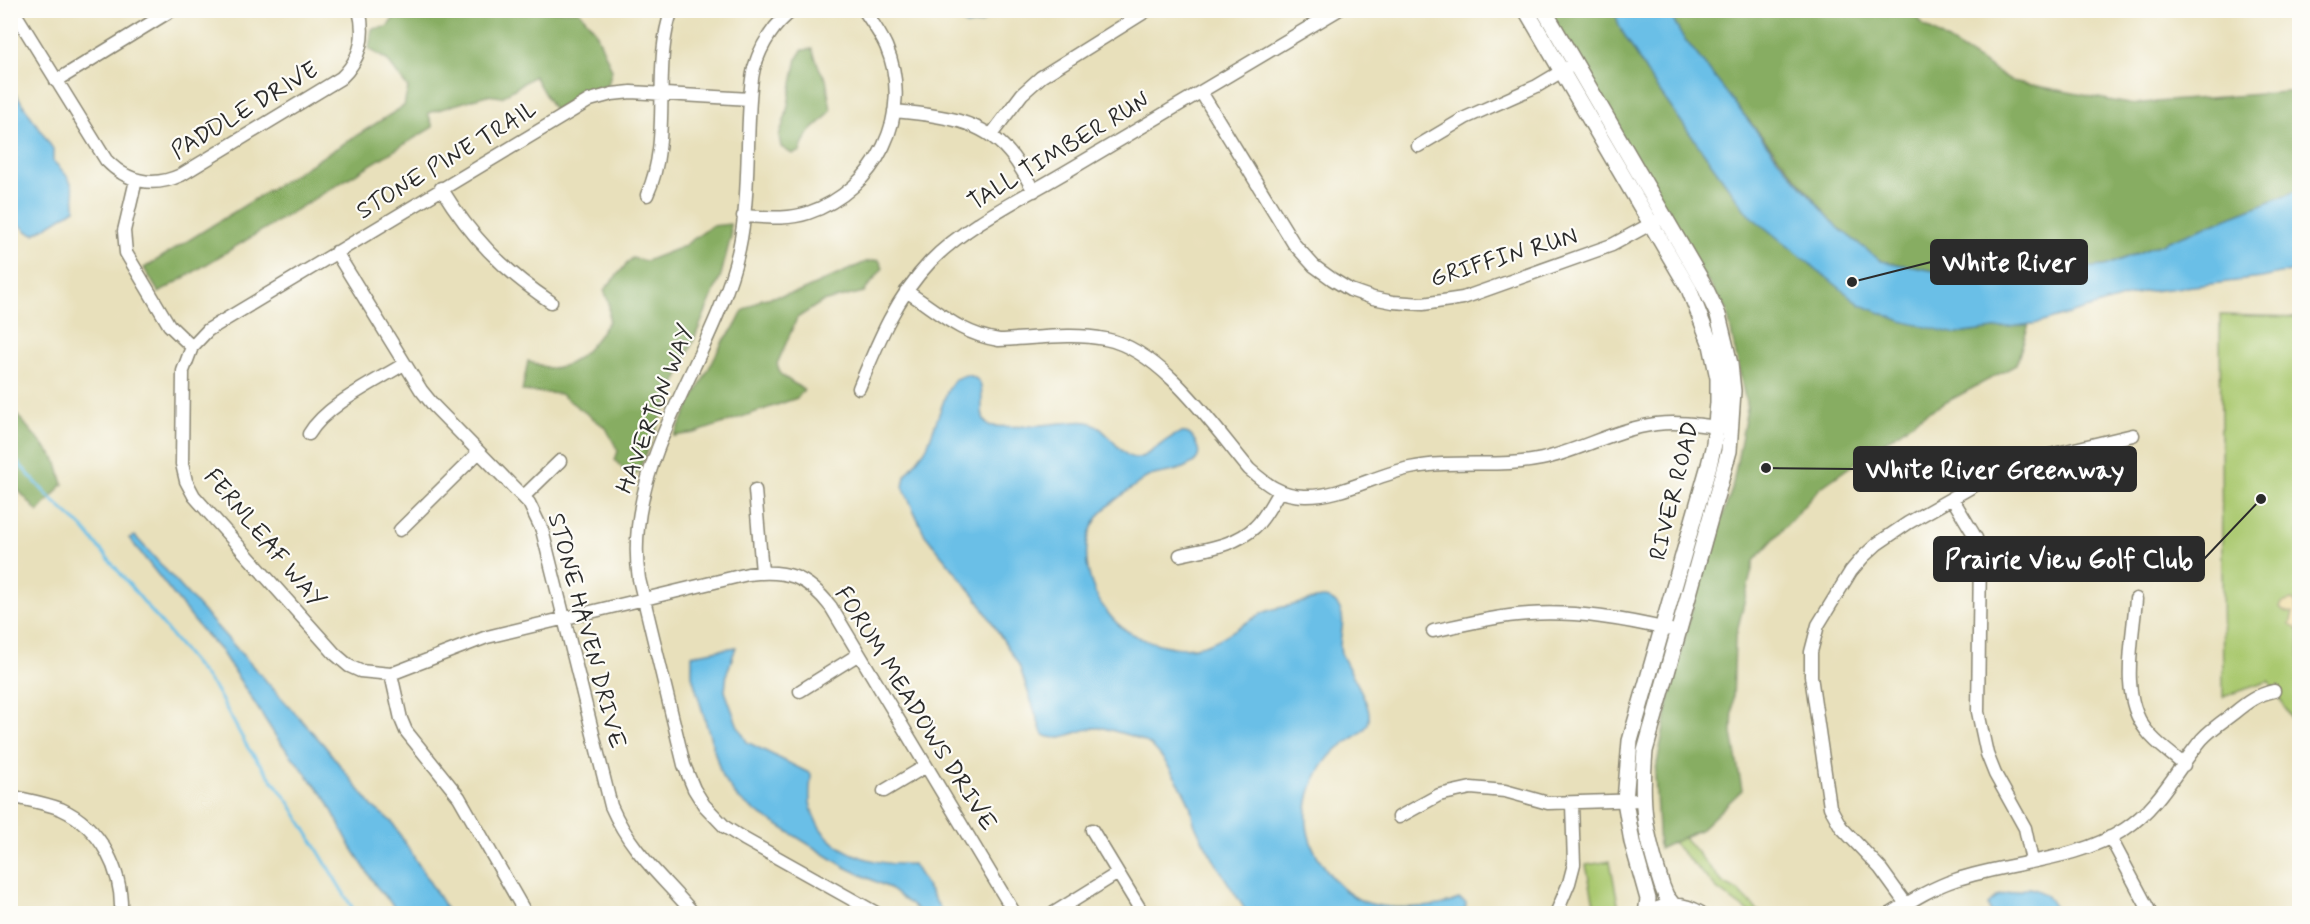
<svg xmlns="http://www.w3.org/2000/svg" width="2310" height="924" font-family="Mynerve,sans-serif">
<style>
.green{fill:#aac970;stroke:#6a7a4e;stroke-width:1.5}
.forest{fill:#87ad62;stroke:#596c46;stroke-width:1.5}
.sand{fill:#eeda9e;stroke:#8c8264;stroke-width:1.5}
.water{fill:#6abfe7;stroke:#4a7589;stroke-width:1.5}
.lines{fill:none;stroke-linecap:round;stroke-linejoin:round}
.stream{stroke:#6abfe7;stroke-width:3}
.minor-casing{stroke:#8a8673;stroke-width:15}
.major-casing{stroke:#8a8673;stroke-width:18}
.minor{stroke:#fff;stroke-width:12}
.major{stroke:#fff;stroke-width:15}
.labels{text-anchor:middle;dominant-baseline:central;stroke-width:4.5;stroke-linejoin:round;paint-order:stroke}
.street-label{font-size:24px;fill:#2b2b2b;stroke:#fdfcf7}
.leader{fill:none;stroke:#2b2b2b;stroke-width:2}
.callout-dot{fill:#2b2b2b;stroke:#fdfcf7;stroke-width:2}
.callout{fill:#2b2b2b;stroke:#2b2b2b;stroke-width:2}
.callout-label{font-size:26px;text-anchor:middle;font-weight:bold;fill:#fff}
</style>
<rect width="100%" height="100%" fill="#fdfcf7"/>
<filter id="ink" filterUnits="userSpaceOnUse"><feTurbulence type="fractalNoise" baseFrequency=".0167" numOctaves="2"/><feDisplacementMap in="SourceGraphic" scale="12" xChannelSelector="R" yChannelSelector="G"/><feConvolveMatrix kernelMatrix="1 2 1 2 8 2 1 2 1" color-interpolation-filters="sRGB"/></filter>
<filter id="wash" filterUnits="userSpaceOnUse"><feTurbulence type="fractalNoise" baseFrequency=".008" numOctaves="4" result="noise"/><feDisplacementMap in="SourceGraphic" scale="24" xChannelSelector="R" yChannelSelector="G"/><feGaussianBlur stdDeviation="1.35" result="paint"/><feColorMatrix in="noise" values="0 0 0 0 0 0 0 0 0 0 0 0 0 0 0 0 0 1.4 0 .05"/><feComposite in="paint" operator="in"/></filter>
<g filter="url(#wash)">
<rect width="100%" height="100%" fill="#e8e0bb"/>
<path class="green" d="M1595 11H1601L1606 27 1628 71 1633 122 1672 156 1682 190 1709 219 1732 254 1758 270 1779 292 1850 337 1860 353 1861 365 1833 404 1782 445 1772 459 1767 478 1765 515 1759 524 1743 536 1733 551 1714 640 1707 661 1708 697 1691 768 1677 791 1673 811 1677 829 1723 883 1740 892 1760 913H1750L1718 890 1675 845 1664 831 1672 788 1686 765 1702 696 1701 659 1709 638 1719 573 1727 547 1738 532 1756 518 1759 512 1760 477 1765 457 1778 440 1829 399 1855 363 1854 354 1846 340 1787 304 1755 272 1730 257 1707 222 1679 192 1671 176 1668 158 1635 132 1627 122 1626 84 1601 29Z
M2220 315 2299 317V731L2269 681 2223 697Z
M1610 861 1619 909 1596 913 1586 865Z"/>
<path class="forest" d="M399 11H579L595 30 612 70 608 85 584 93 554 110 534 76 502 97 487 95 428 113 433 127 159 293 144 268 404 106 408 88 387 60 369 49 372 29 387 27Z
M1545 11H1615L1619 26 1652 81 1748 214 1956 334 2029 324 2016 365 1926 413 1820 488 1754 561 1735 640 1732 733 1742 790 1701 829 1659 849 1655 775 1669 700 1697 589 1732 489 1747 408 1727 311 1664 216Z
M1669 11H1913L1924 26 2012 81 2129 104 2299 91V190L2105 266 1972 278 1881 261 1837 227 1732 100 1680 33Z
M812 49 820 70 826 79 831 110C819 129 808 125 800 152L792 154 781 147 779 136 786 115 797 58 802 50Z
M730 224 731 236 721 275 638 473 629 476 615 460 618 451 606 428 560 394 522 391 528 361C535 363 544 368 551 368 578 368 596 340 609 321V303L604 290 632 258 646 261 682 247 712 226Z
M879 260 883 268 864 292 822 302 797 318 777 364 781 375 804 390 797 398 695 433 674 436 722 343 736 325 743 311 762 299 799 292 866 262Z
M11 408 56 460 63 484 38 512 11 482Z"/>
<path class="sand" d="M2292 600 2296 604V609L2299 613V631L2290 624 2293 613 2283 611 2280 608 2282 603Z"/>
<path class="water" d="M953 11H995L981 23 966 26Z
M1615 11H1669L1680 33 1779 160 1837 227 1881 261 1972 278 2105 266 2299 190V270L2262 278 2143 292 2039 323 1956 334 1901 321 1861 305 1748 214 1652 81 1619 26Z
M11 91 16 94 53 149V161C71 178 75 185 75 209L35 234 28 232 11 217Z
M966 375C994 378 973 411 988 425 1006 429 1042 425 1061 423 1071 423 1082 419 1092 423 1109 430 1121 459 1137 458 1156 457 1186 408 1198 449 1201 458 1194 463 1187 466 1175 473 1161 472 1148 477 1141 480 1136 486 1129 490 1117 499 1104 507 1096 520 1078 548 1088 589 1108 613 1119 628 1134 637 1152 642 1169 647 1184 650 1201 646 1224 640 1244 622 1265 612 1277 607 1288 607 1300 603 1314 600 1331 591 1340 609 1347 624 1337 638 1341 653 1348 670 1372 703 1369 720 1367 734 1345 741 1336 750 1322 763 1311 783 1308 802 1304 824 1309 845 1322 863 1347 903 1373 910 1419 907 1434 906 1446 905 1459 899L1466 903 1465 913H1247C1230 885 1210 857 1196 827 1192 820 1192 812 1190 805 1184 790 1162 753 1149 744 1138 736 1120 733 1107 729 1084 722 1059 748 1042 733L1019 665 976 597 925 535 903 487 905 476 927 447 948 389 955 379Z
M135 536 324 745 372 806 392 822 449 913H400L376 886 350 845 325 797 277 738 221 651 199 627 129 538Z
M736 647 727 673 725 691 737 724 747 742 811 774C811 784 808 797 811 807 822 852 873 866 913 864L943 913H922L887 887 845 867 750 808 737 797 722 777 692 676V655Z
M2029 888C2046 891 2050 899 2058 913H1990L1988 905 1998 896Z"/>
<g class="lines">
<path class="stream" d="M10 454 49 497 83 528 216 690 248 748 289 802 356 914"/>
</g>
</g>
<g filter="url(#ink)">
<g class="lines">
<g class="minor-casing">
<path id="minor" d="M13 10 106 160C127 182 153 188 181 175L341 78C360 60 366 36 359 10
M793 10C773 25 761 45 754 68 750 84 750 101 749 118 747 161 748 207 739 249 715 358 621 463 639 579L684 765 694 789 704 805 725 827 744 839 878 914
M56 81 172 10
M1201 92 1294 244 1314 266 1332 279 1350 290 1373 298 1393 302 1423 304 1463 298 1612 245 1658 220
M750 99 631 92 612 94 590 100 208 330 192 347 183 371 182 464 186 481 194 496 335 654 349 666 360 671 391 674 487 637 748 574C787 569 807 576 831 607L1015 914
M894 111C935 115 981 118 1009 152 1019 163 1026 178 1034 191
M991 135 1022 94 1041 77 1148 10
M1418 146 1465 118 1537 86 1569 67
M136 180 124 231 126 253 169 325 192 347
M441 188C471 237 503 270 551 302
M647 195C673 139 651 66 672 10
M743 216C765 217 787 220 808 213 876 190 915 114 886 46 880 33 872 22 864 10
M336 252 421 390 434 406 529 503 542 530 611 806C632 854 662 876 694 914
M906 291C939 312 960 334 999 340 1033 339 1071 332 1105 339 1162 350 1213 426 1249 469 1266 484 1281 496 1305 496 1341 497 1375 475 1410 468 1454 459 1499 468 1542 459 1581 450 1616 429 1656 424 1679 421 1702 425 1724 428
M859 388C878 342 895 299 930 262 967 224 1024 197 1069 170 1159 117 1249 63 1338 10
M309 434C326 405 375 382 404 364
M755 490 762 572
M523 497 560 461
M1952 498 1976 538 1980 555 1978 712 1987 754 1995 774 2025 828 2032 861
M400 530 478 453
M1180 555C1205 549 1235 546 1255 527 1265 518 1271 504 1279 492
M2136 599C2133 639 2119 696 2146 730 2156 744 2171 753 2184 765
M1433 631C1465 624 1497 616 1529 614 1577 611 1624 619 1671 630
M391 674 401 719 406 731 459 797 526 914
M800 691 859 654
M884 791 926 766
M10 796C27 800 45 803 61 809 101 827 123 871 121 914
M1399 817 1439 795 1471 788 1505 791 1548 803 1642 800
M1092 830 1143 914
M2110 837 2151 914
M1906 904 1880 868 1841 827 1830 807 1811 676V652L1818 625 1851 571 1863 557 1877 544 1908 523 2012 464 2133 435
M1052 914 1118 873
M1556 914 1569 883 1574 864 1572 804
M1890 914C1911 901 1931 888 1955 880 2010 861 2075 862 2125 829 2160 806 2176 770 2202 739 2211 729 2223 721 2234 713 2246 703 2258 694 2274 691"/>
</g>
<g class="major-casing">
<path id="major" d="M1526 10 1689 289 1711 345 1718 378V403L1714 444 1709 465 1630 741 1625 801 1632 842 1648 899 1646 914
M1544 10 1703 283 1718 315 1730 364 1733 391 1729 451 1645 751C1640 806 1645 833 1662 886L1666 896 1673 905
M1648 914C1666 904 1682 903 1700 914"/>
</g>
<use href="#minor" class="minor"/>
<use href="#major" class="major"/>
</g>
</g>
<g class="labels">
<g class="street-label">
<text transform="translate(245 111) rotate(-31)">PADDLE DRIVE</text>
<text transform="translate(1059 152) rotate(-31)">TALL TIMBER RUN</text>
<text transform="translate(447 161) rotate(-31)">STONE PINE TRAIL</text>
<text transform="translate(1504 258) rotate(-17)">GRIFFIN RUN</text>
<text transform="translate(656 409) rotate(-69)">HAVERTON WAY</text>
<text transform="translate(1675 491) rotate(-76)">RIVER ROAD</text>
<text transform="translate(264 539) rotate(50)">FERNLEAF WAY</text>
<text transform="translate(586 631) rotate(75)">STONE HAVEN DRIVE</text>
<text transform="translate(915 709) rotate(58)">FORUM MEADOWS DRIVE</text>
</g>
</g>
<path class="leader" d="M1852 282L1931 262M1766 468L1854 469M2261 499L2204 559"/>
<g class="callout-dot">
<circle cx="1852" cy="282" r="6"/>
<circle cx="1766" cy="468" r="6"/>
<circle cx="2261" cy="499" r="6"/>
</g>
<g class="callout">
<rect x="1931" y="240" width="156" height="44" rx="6"/>
<rect x="1854" y="447" width="282" height="44" rx="6"/>
<rect x="1934" y="537" width="270" height="44" rx="6"/>
</g>
<g class="callout-label">
<text x="2009" y="271">White River</text>
<text x="1995" y="478">White River Greenway</text>
<text x="2069" y="568">Prairie View Golf Club</text>
</g>
<rect width="2310" height="924" fill="none" stroke="#fdfcf7" stroke-width="36"/>
</svg>
